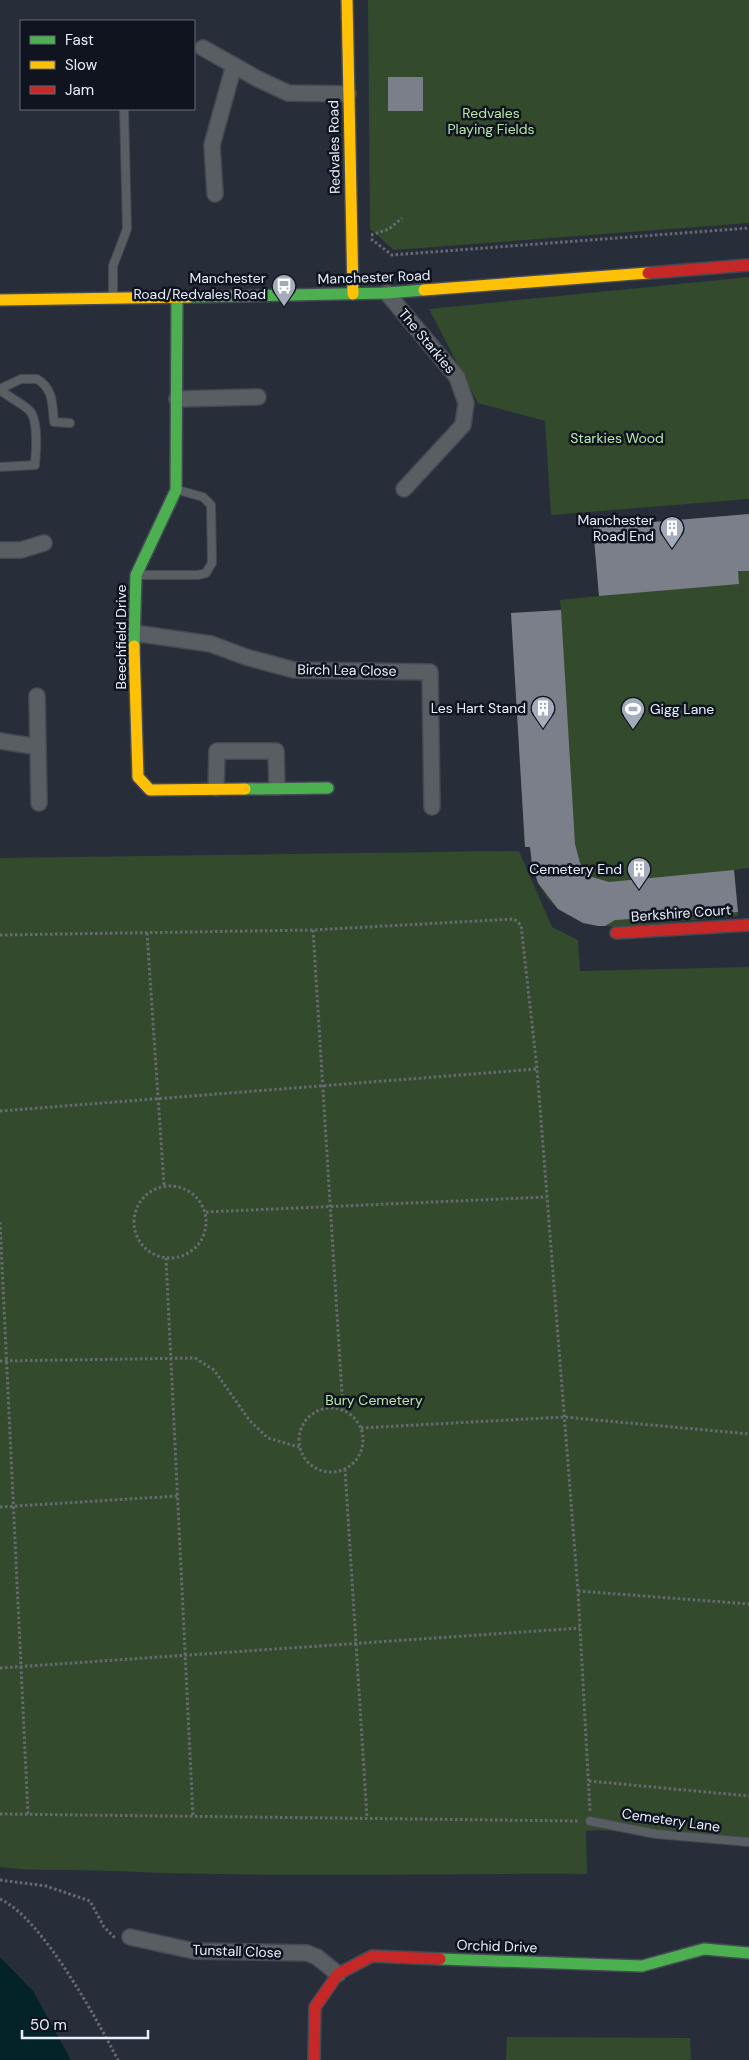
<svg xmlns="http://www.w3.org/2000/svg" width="749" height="2060" font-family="'DM Sans',sans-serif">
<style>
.green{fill:#334a2c}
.water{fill:#042328}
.building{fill:#7a7f8a}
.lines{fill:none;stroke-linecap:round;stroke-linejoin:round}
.lane-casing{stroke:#444a54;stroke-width:10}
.street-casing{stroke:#444a54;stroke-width:18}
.fast-casing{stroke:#444a54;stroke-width:14}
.slow-casing{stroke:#444a54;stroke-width:14}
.jam-casing{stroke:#444a54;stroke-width:14}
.path{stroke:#676a70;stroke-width:3;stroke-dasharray:2.5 2.5;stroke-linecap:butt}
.lane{stroke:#595e63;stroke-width:8}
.street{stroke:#595e63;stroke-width:15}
.fast{stroke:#4caf50;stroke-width:11}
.slow{stroke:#ffc107;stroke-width:11}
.jam{stroke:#c62828;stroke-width:11}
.labels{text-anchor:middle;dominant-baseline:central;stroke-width:5;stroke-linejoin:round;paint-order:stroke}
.park-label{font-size:14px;fill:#bae7a9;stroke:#0f141e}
.street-label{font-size:14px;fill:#e7efff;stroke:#0f141e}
.poi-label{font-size:14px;fill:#e7efff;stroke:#0f141e;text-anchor:end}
</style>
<rect width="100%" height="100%" fill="#272e3a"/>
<path class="green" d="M368 0H749V223L394 250 370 229Z
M749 277V499L551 515 545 421 478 403 429 309Z
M749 514V868L734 870 738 916 615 927 583 923 558 909 547 898 538 883 530 847H525L511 613 561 610 560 600 599 596 593 527Z
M519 851 552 927 578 940 580 971 749 967V1839L596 1830 586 1831 587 1874C430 1873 271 1878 114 1871 76 1869 38 1872 0 1867V858Z
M507 2037 690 2038 691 2060H506Z"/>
<path class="water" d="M0 1957 33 1991 71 2060H0Z"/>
<path class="building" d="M388 77H423V111H388Z
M749 514V571H738L739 584 599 596 593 527Z
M561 610 575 844 580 863 592 877 609 882 734 870 738 912 615 920 605 926H598L583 923 558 909 538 883 532 865 530 847H525L511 613Z"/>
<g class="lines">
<g class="lane-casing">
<path id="lane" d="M113 293V266L127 229 124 109
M0 389 21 379H37C54 389 52 405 54 422L70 423
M0 390C9 397 21 403 29 410 39 420 36 452 35 465L0 467
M140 575H198L206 573 212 563 211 505 203 497 178 490
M590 1821 656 1834 749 1842"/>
</g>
<g class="street-casing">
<path id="street" d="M203 48 258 79 288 93 348 94
M215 194 212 145 234 65
M387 293 457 377 466 403 463 425 404 489
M177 399 258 397
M0 550H21L44 543
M134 633 211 644 246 657 294 670 430 672 432 807
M37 696 39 803
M0 741 38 747
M216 788 217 751H276L277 787
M130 1937 194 1951 307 1953 317 1957 338 1974"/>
</g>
<g class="fast-casing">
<path id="fast" d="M189 297 387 293 424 290
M134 646 136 575 176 490 177 295
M245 789 328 788
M440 1959 642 1966 704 1949 749 1953"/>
</g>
<g class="slow-casing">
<path id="slow" d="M347 0 353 294
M424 290 648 273
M0 300 189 297
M134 646 138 777 150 790 245 789"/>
</g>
<g class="jam-casing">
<path id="jam" d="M648 273 749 265
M616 933 749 925
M314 2060 315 2007 338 1974 372 1956 440 1959"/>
</g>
<path class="path" d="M371 235 389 229 402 218
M371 239 392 255 749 228
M313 930 343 1410
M147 933 164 1185
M0 935 313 930 514 919 521 925 537 1069
M0 1111 537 1069 578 1591 590 1811
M134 1222a36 36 0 1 1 72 0a36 36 0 1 1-72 0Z
M206 1212 547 1197
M0 1222 28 1815
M166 1258 193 1817
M0 1361 195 1358 214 1370 250 1421 268 1438 299 1447
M299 1440a32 32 0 1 1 64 0a32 32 0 1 1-64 0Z
M361 1428 564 1417 749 1434
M345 1469 367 1818
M0 1507 178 1496
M578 1591 749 1604
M0 1668 580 1628
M589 1781 749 1796
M0 1814 579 1821
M0 1880 46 1886 90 1901 104 1927 115 1938
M0 1899C42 1918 96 2018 118 2060"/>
<use href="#lane" class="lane"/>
<use href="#street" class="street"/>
<use href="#fast" class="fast"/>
<use href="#slow" class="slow"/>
<use href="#jam" class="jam"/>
</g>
<defs>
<g id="bus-pin" transform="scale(1.25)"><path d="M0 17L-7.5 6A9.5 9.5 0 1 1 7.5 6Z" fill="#a4abba" stroke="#0f141e"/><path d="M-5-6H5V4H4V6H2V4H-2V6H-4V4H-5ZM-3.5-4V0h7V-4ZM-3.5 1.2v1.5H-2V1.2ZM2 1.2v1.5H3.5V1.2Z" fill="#fff"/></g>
<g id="building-pin" transform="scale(1.25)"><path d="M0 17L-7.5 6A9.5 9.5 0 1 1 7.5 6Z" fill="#a4abba" stroke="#0f141e"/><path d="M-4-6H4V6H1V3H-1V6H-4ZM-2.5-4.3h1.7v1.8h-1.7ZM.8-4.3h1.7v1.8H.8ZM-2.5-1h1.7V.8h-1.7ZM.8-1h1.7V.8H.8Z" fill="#fff"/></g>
<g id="stadium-pin" transform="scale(1.25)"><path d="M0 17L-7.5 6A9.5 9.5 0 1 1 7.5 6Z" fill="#a4abba" stroke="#0f141e"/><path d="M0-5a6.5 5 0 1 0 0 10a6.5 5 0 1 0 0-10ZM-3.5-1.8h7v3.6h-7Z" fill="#fff"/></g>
</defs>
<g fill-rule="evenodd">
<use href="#bus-pin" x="284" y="286"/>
<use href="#building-pin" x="672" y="528"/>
<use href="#building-pin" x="543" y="708"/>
<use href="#stadium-pin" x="633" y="709"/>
<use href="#building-pin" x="639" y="869"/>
</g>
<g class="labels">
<g class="park-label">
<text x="491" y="113">Redvales<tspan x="491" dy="16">Playing Fields</tspan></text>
<text x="617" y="438">Starkies Wood</text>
<text x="374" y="1400">Bury Cemetery</text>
</g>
<g class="street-label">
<text transform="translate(334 147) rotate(-91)">Redvales Road</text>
<text transform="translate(374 277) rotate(-2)">Manchester Road</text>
<text transform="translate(427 341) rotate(50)">The Starkies</text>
<text transform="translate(121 637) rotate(-90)">Beechfield Drive</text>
<text transform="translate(347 670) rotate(1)">Birch Lea Close</text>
<text transform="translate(681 913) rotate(-4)">Berkshire Court</text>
<text transform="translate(671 1820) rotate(8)">Cemetery Lane</text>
<text transform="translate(497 1946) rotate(2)">Orchid Drive</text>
<text transform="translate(237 1951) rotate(2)">Tunstall Close</text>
</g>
<g class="poi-label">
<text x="266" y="278">Manchester<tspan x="266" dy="16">Road/Redvales Road</tspan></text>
<text x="654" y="520">Manchester<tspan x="654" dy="16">Road End</tspan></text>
<text x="526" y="708">Les Hart Stand</text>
<text x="650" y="709" text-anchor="start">Gigg Lane</text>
<text x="622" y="869">Cemetery End</text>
</g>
</g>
<rect x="20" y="20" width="175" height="90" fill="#0f141e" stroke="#656c78"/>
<rect x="30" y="36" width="25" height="8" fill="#4caf50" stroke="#656c78"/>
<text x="65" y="45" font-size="15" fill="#e7efff">Fast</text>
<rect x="30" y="61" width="25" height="8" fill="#ffc107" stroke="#656c78"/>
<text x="65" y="70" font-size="15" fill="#e7efff">Slow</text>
<rect x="30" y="86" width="25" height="8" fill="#c62828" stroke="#656c78"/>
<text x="65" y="95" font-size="15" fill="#e7efff">Jam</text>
<path d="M22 2030v8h126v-8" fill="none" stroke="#e7efff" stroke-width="2.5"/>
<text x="30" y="2030" font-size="15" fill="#e7efff" stroke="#0f141e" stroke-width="4" paint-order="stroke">50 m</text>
</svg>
